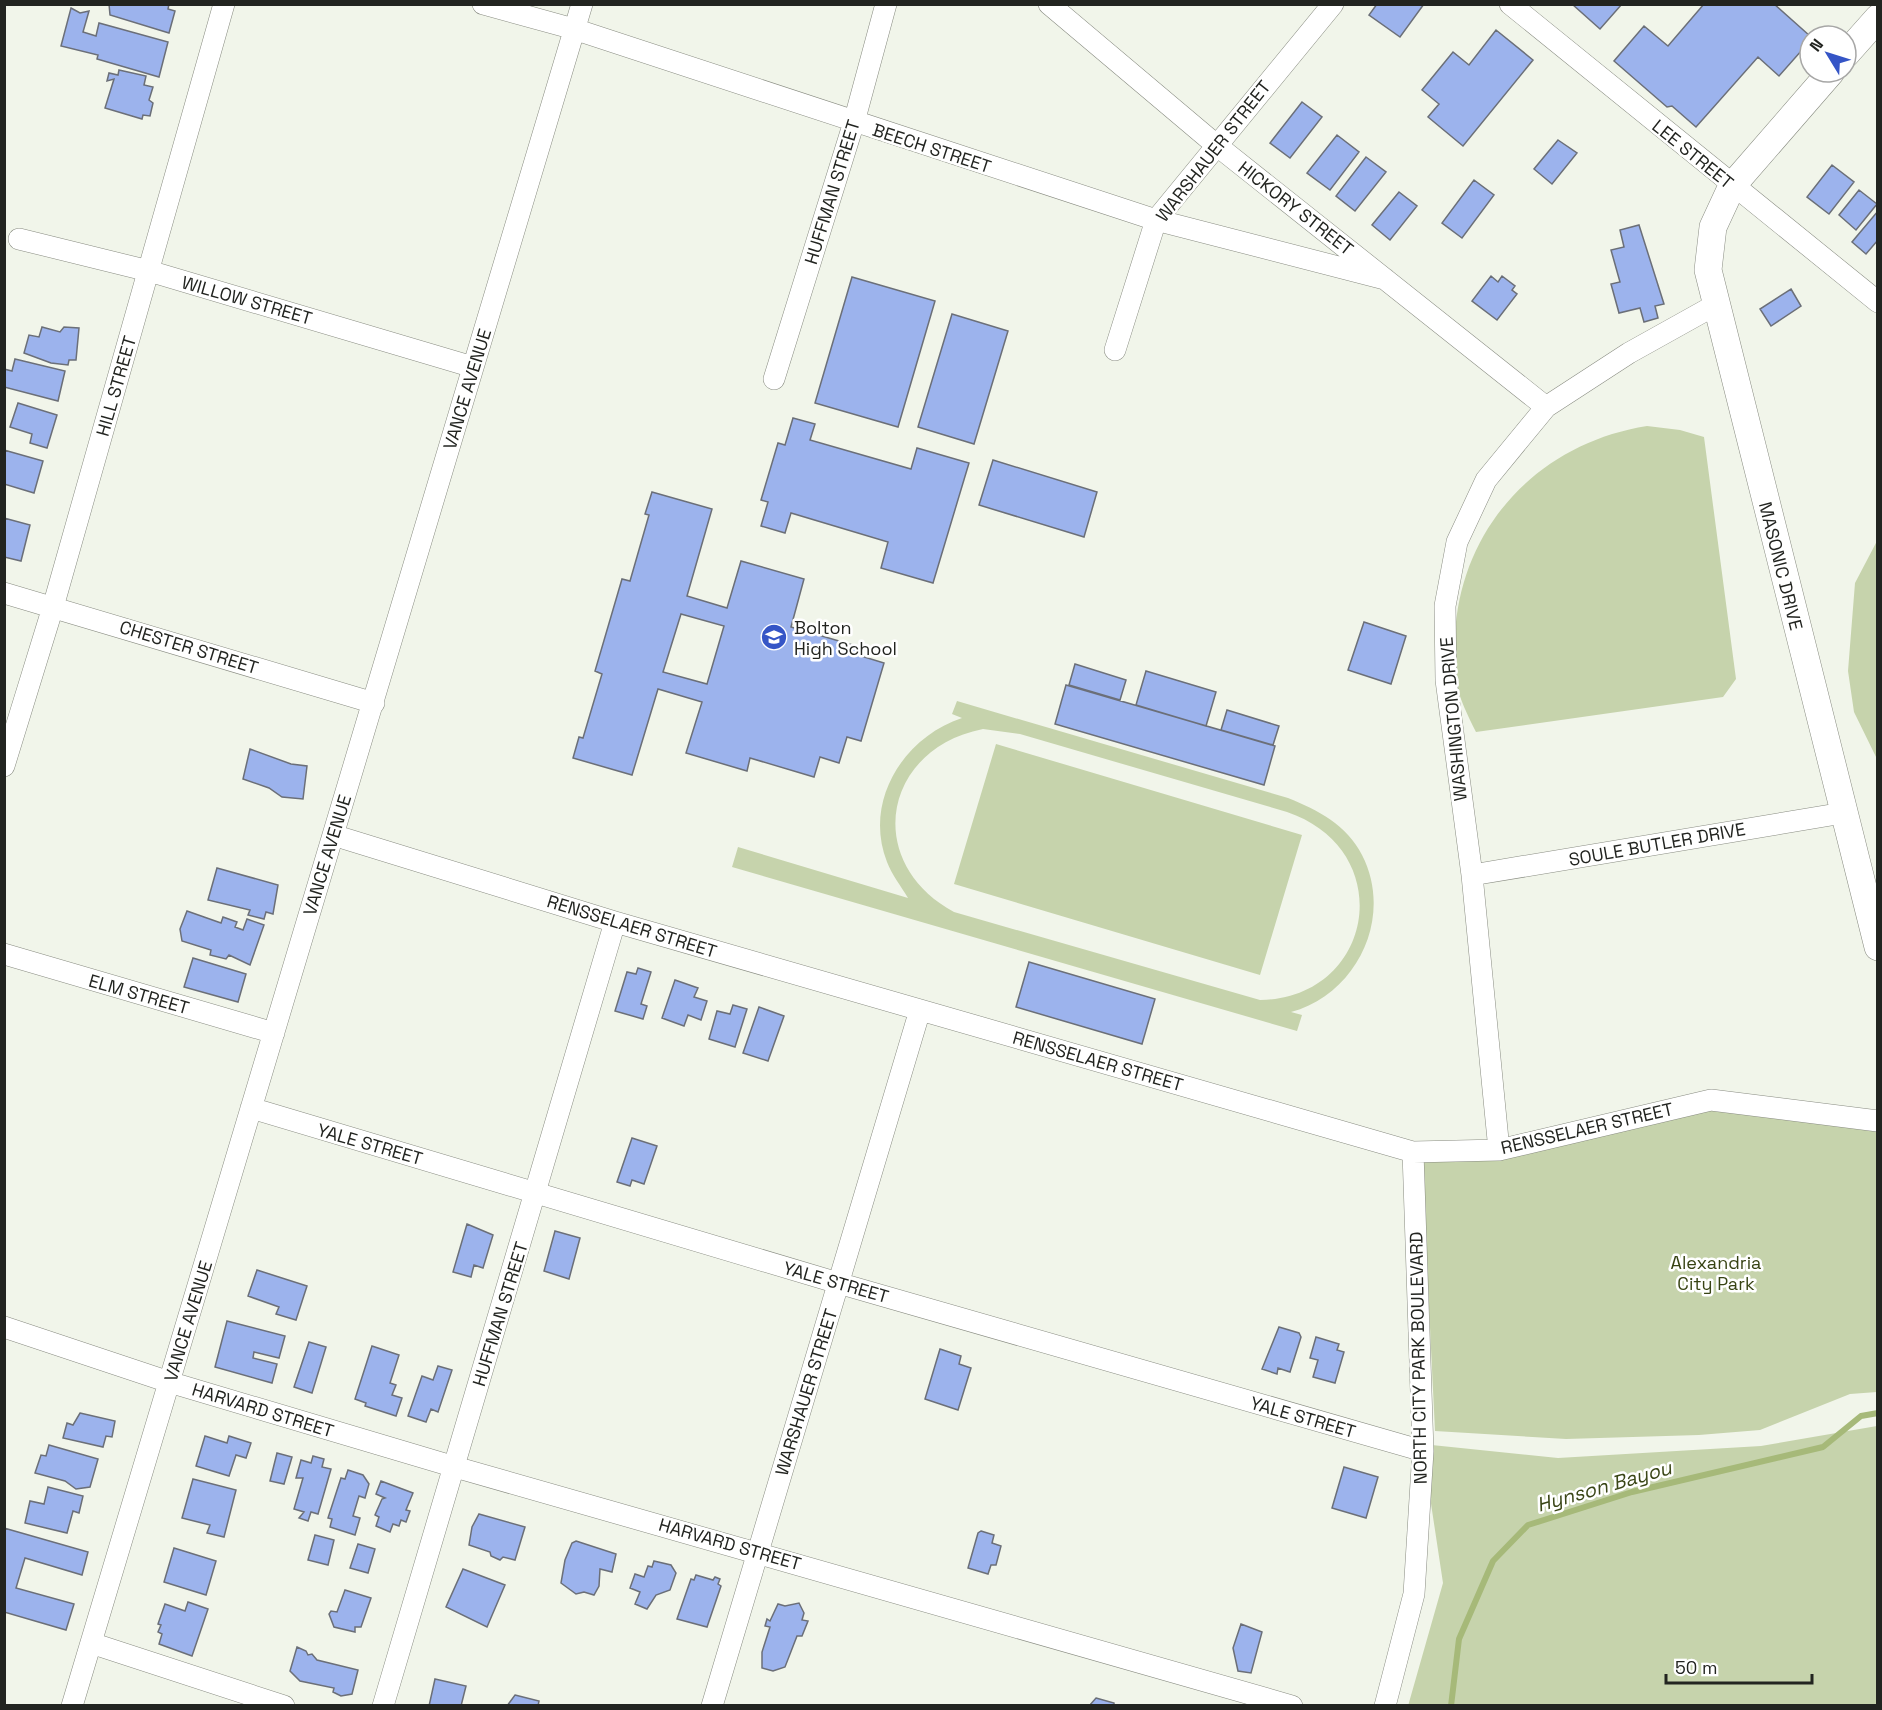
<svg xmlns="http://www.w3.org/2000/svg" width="1882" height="1710" font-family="'Space Grotesk',sans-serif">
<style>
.green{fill:#c6d3ac;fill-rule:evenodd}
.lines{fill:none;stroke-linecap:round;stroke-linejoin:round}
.stream{stroke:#a6b979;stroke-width:6}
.building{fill:#9cb3ed;stroke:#6b6f78;stroke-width:1.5;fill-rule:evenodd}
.minor-casing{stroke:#898c82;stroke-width:22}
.major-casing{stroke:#898c82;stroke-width:28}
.minor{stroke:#fff;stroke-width:21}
.major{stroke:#fff;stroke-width:27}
.labels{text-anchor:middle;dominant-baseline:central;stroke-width:5;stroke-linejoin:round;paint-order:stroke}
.street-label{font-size:18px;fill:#222420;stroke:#fff}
.poi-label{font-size:18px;fill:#222420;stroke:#fff;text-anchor:start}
.park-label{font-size:18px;fill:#374313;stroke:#fff}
.water-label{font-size:20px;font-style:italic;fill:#3a4617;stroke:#fff}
</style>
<rect width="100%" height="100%" fill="#f1f5ea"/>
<path class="green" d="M1647 426 1680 430 1704 437 1736 679 1723 697 1476 732C1468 716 1459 698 1456 681 1454 666 1455 649 1455 635 1461 525 1540 443 1647 426Z
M1877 541V759L1854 712 1848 671 1855 583Z
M957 701 1288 798C1318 810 1347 825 1362 855 1394 917 1357 994 1291 1012L1302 1015 1297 1031 732 867 738 847 908 898C901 886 892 875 887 862 863 801 904 737 962 718L952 714ZM983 729 1020 734 1287 812C1399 850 1375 998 1260 1000L954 912C863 863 882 749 983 729Z
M996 744 1302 835 1260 975 954 884Z
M1711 1108 1877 1124V1392L1850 1394 1760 1430 1699 1435 1566 1439 1435 1431 1422 1162Z
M1877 1426V1705L1408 1706 1443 1583 1422 1444 1558 1458 1761 1446Z"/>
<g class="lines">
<path class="stream" d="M1451 1706 1459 1639 1493 1561 1528 1525 1632 1492 1823 1447 1861 1416 1878 1413"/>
</g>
<path class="building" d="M109 4H169L168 9 175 11 169 33 110 15Z
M1377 4H1424L1400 37 1369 15Z
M1572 4H1622L1600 29Z
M1704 4H1774L1810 36V41L1779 76 1758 57 1696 127 1672 106 1667 107 1614 61 1644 26 1668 46Z
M71 8 80 13 89 11 83 32 96 36 99 23 168 42 159 77 97 59 98 55 61 46Z
M1496 30 1533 60 1463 146 1428 117 1439 104 1422 90 1453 52 1469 65Z
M119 70 146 76 144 85 153 87 149 100 153 103 150 116 143 115 142 119 105 108 114 79 107 81 109 73 118 75Z
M1302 102 1322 117 1290 158 1270 143Z
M1337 135 1359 152 1330 190 1307 173Z
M1558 140 1577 153 1552 184 1534 169Z
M1366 157 1386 172 1355 211 1336 196Z
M1832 165 1854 182 1829 214 1807 197Z
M1474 180 1494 195 1462 238 1442 223Z
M1859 190 1877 204 1856 230 1839 215Z
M1399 192 1417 206 1390 240 1372 225Z
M1878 211V240L1866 254 1852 242Z
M1639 225 1664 304 1655 306 1658 318 1644 322 1640 308 1619 313 1611 284 1620 282 1611 250 1624 247 1620 230Z
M1491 276 1498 282 1502 276 1515 286 1512 290 1517 294 1497 320 1472 301Z
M852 277 935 301 898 427 815 403Z
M1791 289 1801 306 1771 326 1760 309Z
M952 314 1008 331 974 444 918 427Z
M42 327 60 332 64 327 79 328 76 360H69L68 365 51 363 24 353 29 335 39 337Z
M15 359 65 371 58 401 4 387V369L12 371Z
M18 403 57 415 47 448 30 443 32 434 10 427Z
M793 418 815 424 810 440 911 469 917 448 969 463 933 583 881 568 888 542 791 513 785 533 761 526 768 502 761 500 778 443 785 445Z
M4 450 43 461 34 493 4 484Z
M993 460 1097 492 1084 537 979 505Z
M652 492 712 509 687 596 727 608 741 561 804 579 791 627 863 648 861 656 884 663 861 741 847 737 839 763 820 757 814 777 750 758 747 771 686 753 702 702 658 689 632 775 573 758 579 737 583 738 602 674 595 671 622 579 630 581 649 515 645 514ZM681 614 724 626 707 684 663 672Z
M4 518 30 525 21 561 4 557Z
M1364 622 1406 636 1391 684 1348 670Z
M1075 664 1126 680 1120 700 1069 685Z
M1146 671 1216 692 1206 726 1136 705Z
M1066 685 1275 746 1264 785 1055 724Z
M1227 710 1279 726 1273 745 1221 730Z
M250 749 291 764 307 766 303 799 282 797 269 788 243 779Z
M217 868 278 885 273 914 266 912 264 919 248 915 250 910 208 900Z
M187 911 221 923 223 917 237 922 235 927 243 930 247 919 264 925 250 965 229 955 226 959 210 955 211 950 182 941 180 929Z
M193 958 246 974 238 1002 184 987Z
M1029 962 1155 999 1142 1044 1016 1007Z
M638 968 651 972 641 1004 647 1006 643 1019 615 1011 627 972 636 974Z
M675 980 698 988 694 997 707 1001 701 1020 688 1015 684 1026 662 1018Z
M733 1005 747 1009 735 1047 709 1039 717 1011 730 1014Z
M759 1007 784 1016 768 1061 743 1053Z
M632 1138 657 1146 644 1184 632 1180 630 1186 617 1182Z
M467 1224 493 1235 483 1268 474 1265 471 1277 453 1272Z
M555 1231 580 1238 569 1279 544 1271Z
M257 1270 307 1286 296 1320 276 1314 279 1307 248 1296Z
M227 1321 285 1336 279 1358 254 1352 253 1358 277 1364 272 1383 215 1367Z
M1279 1327 1299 1333 1301 1337 1290 1372 1278 1368 1277 1374 1262 1369Z
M1316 1337 1339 1344 1337 1350 1344 1352 1335 1383 1313 1377 1318 1360 1310 1358Z
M309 1342 326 1347 312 1393 294 1387Z
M372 1346 399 1355 390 1383 396 1385 392 1395 402 1398 396 1416 365 1406 366 1403 355 1399Z
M940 1349 961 1356 959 1364 971 1368 958 1410 925 1399Z
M438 1366 452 1370 438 1412 431 1409 426 1422 408 1416 422 1376 433 1380Z
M80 1413 115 1421 112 1437 106 1436 103 1447 63 1438 67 1423 73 1425Z
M205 1436 227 1443 229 1436 251 1443 246 1458 236 1455 229 1476 196 1466Z
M49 1445 98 1459 90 1487 76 1489 65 1481 35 1473 41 1455 46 1456Z
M277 1453 292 1457 284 1484 270 1481Z
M313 1456 324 1459 322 1467 331 1469 318 1514 311 1512 308 1521 299 1518 304 1512 294 1509 303 1478H296L301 1460 311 1463Z
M1344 1467 1378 1477 1366 1518 1332 1508Z
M348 1470 363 1475 369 1484 365 1498 359 1496 353 1516 360 1518 355 1535 330 1527 332 1519 328 1518 341 1478 345 1479Z
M193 1479 236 1490 224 1537 207 1533 210 1525 182 1518Z
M381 1481 413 1493 406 1510 410 1511 406 1522 401 1520 399 1526 393 1524 390 1532 376 1526 379 1517 375 1515 382 1499 385 1498 376 1494Z
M48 1487 83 1496 79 1513 73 1511 67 1533 25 1523 30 1501 44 1504Z
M479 1514 525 1527 515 1560 503 1557 500 1560 491 1556 490 1552 469 1545 472 1527Z
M4 1528 88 1552 82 1575 25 1558 16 1588 74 1604 66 1630 4 1612Z
M981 1531 994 1535 992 1543 1001 1546 996 1565H991L988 1574 968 1568 978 1533Z
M315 1535 334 1540 328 1565 308 1560Z
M576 1541 616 1554 612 1572 600 1569 599 1586 594 1595 584 1592 576 1594 561 1583 565 1560 572 1543Z
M358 1544 375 1549 368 1573 350 1568Z
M174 1548 216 1561 206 1595 164 1582Z
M654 1561 671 1565 676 1573 670 1590 656 1595 647 1609 635 1604 640 1592 630 1588 635 1574 644 1577 648 1566 652 1567Z
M463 1569 505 1585 487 1627 446 1607Z
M696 1575 713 1580 715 1577 720 1579 718 1584 721 1586 707 1627 677 1619 691 1579 694 1580Z
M345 1590 371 1598 361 1627H355V1632L334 1627 329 1614 331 1611 337 1612Z
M188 1602 208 1609 192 1656 159 1644 162 1634 158 1632 161 1625 158 1624 165 1604 185 1611Z
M799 1603 804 1613 802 1620 808 1621 802 1636H797L785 1667 773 1671 762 1668V1652L770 1627 765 1626 767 1619 770 1621 778 1604 785 1606Z
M1241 1624 1262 1632 1251 1673 1238 1671 1233 1648Z
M297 1647 306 1651 308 1655 312 1654 317 1660 358 1670 352 1694 341 1696 333 1692 334 1688 300 1681 290 1671Z
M435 1679 466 1686 461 1706H429Z
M515 1695 539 1701 538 1706H507Z
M1096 1698 1114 1703V1706H1089Z"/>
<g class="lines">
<g class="minor-casing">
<path id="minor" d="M483 4 574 29 1156 220 1385 279
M1049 4 1215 144 1546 407
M1510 4 1878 302
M19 239 149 271 473 367
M1115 350 1156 220 1333 4
M774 379 854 122 886 4
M4 593 374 703
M4 766 53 607 224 4
M333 835 615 922 1413 1152 1499 1150 1711 1100 1878 1121
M1472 875 1843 813
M4 954 274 1033
M251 1108 838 1283 1423 1451
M1499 1150 1472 875 1446 680 1445 606 1457 542 1486 480 1546 407 1629 353 1717 304
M4 1327 169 1382 455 1467 1292 1706
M91 1643 284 1706
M72 1706 582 4
M383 1706 615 922
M712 1706 920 1010
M1385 1706 1414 1594 1423 1451 1413 1152"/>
</g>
<g class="major-casing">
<path id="major" d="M1846 54 1878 18
M1831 72 1732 186 1713 227 1708 270 1878 947"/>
</g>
<use href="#minor" class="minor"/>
<use href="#major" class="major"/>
</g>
<defs>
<g id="school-disc" transform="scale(1.35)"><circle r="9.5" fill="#3555c6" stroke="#fff"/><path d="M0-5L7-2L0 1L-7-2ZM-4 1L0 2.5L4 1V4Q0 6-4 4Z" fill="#fff"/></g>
</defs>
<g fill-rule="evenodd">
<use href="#school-disc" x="774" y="637"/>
</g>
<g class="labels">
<g class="street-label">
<text transform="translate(932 148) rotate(18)">BEECH STREET</text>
<text transform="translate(1213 151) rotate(-52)">WARSHAUER STREET</text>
<text transform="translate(1693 154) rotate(39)">LEE STREET</text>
<text transform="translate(832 192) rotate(-73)">HUFFMAN STREET</text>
<text transform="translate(1296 208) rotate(38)">HICKORY STREET</text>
<text transform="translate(247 300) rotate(16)">WILLOW STREET</text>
<text transform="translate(116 386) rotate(-74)">HILL STREET</text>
<text transform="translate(467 389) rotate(-73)">VANCE AVENUE</text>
<text transform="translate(1781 566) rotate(76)">MASONIC DRIVE</text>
<text transform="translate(189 647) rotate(17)">CHESTER STREET</text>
<text transform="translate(1453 719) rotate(-95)">WASHINGTON DRIVE</text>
<text transform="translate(1657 844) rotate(-10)">SOULE BUTLER DRIVE</text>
<text transform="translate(327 855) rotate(-73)">VANCE AVENUE</text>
<text transform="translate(632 926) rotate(17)">RENSSELAER STREET</text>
<text transform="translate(139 994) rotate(16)">ELM STREET</text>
<text transform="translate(1098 1061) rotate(16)">RENSSELAER STREET</text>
<text transform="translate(1587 1128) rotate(-13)">RENSSELAER STREET</text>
<text transform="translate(370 1144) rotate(16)">YALE STREET</text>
<text transform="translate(836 1282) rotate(16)">YALE STREET</text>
<text transform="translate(500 1314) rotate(-73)">HUFFMAN STREET</text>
<text transform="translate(188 1321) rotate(-73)">VANCE AVENUE</text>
<text transform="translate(1418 1358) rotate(-91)">NORTH CITY PARK BOULEVARD</text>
<text transform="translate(806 1392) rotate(-73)">WARSHAUER STREET</text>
<text transform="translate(263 1410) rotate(17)">HARVARD STREET</text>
<text transform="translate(1303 1417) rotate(16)">YALE STREET</text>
<text transform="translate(730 1544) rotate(16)">HARVARD STREET</text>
</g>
<g class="poi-label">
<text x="794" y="627">Bolton<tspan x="794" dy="21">High School</tspan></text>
</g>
<g class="park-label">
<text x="1716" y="1262">Alexandria<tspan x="1716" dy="21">City Park</tspan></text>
</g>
<g class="water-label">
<text transform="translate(1604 1486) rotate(-16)">Hynson Bayou</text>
</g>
</g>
<rect width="1882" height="1710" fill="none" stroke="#222420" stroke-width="12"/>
<g transform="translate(1828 54) rotate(308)"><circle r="28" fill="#ffffff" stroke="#a7a7a6" stroke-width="1.5"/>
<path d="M0-4.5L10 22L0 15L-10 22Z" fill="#3555c6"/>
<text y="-9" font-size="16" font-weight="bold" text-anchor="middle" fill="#222420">N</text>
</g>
<path d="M1666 1674v9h146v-9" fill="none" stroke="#222420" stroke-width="3"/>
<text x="1675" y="1674" font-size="18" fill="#222420" stroke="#ffffff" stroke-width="4.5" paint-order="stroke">50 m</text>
</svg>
